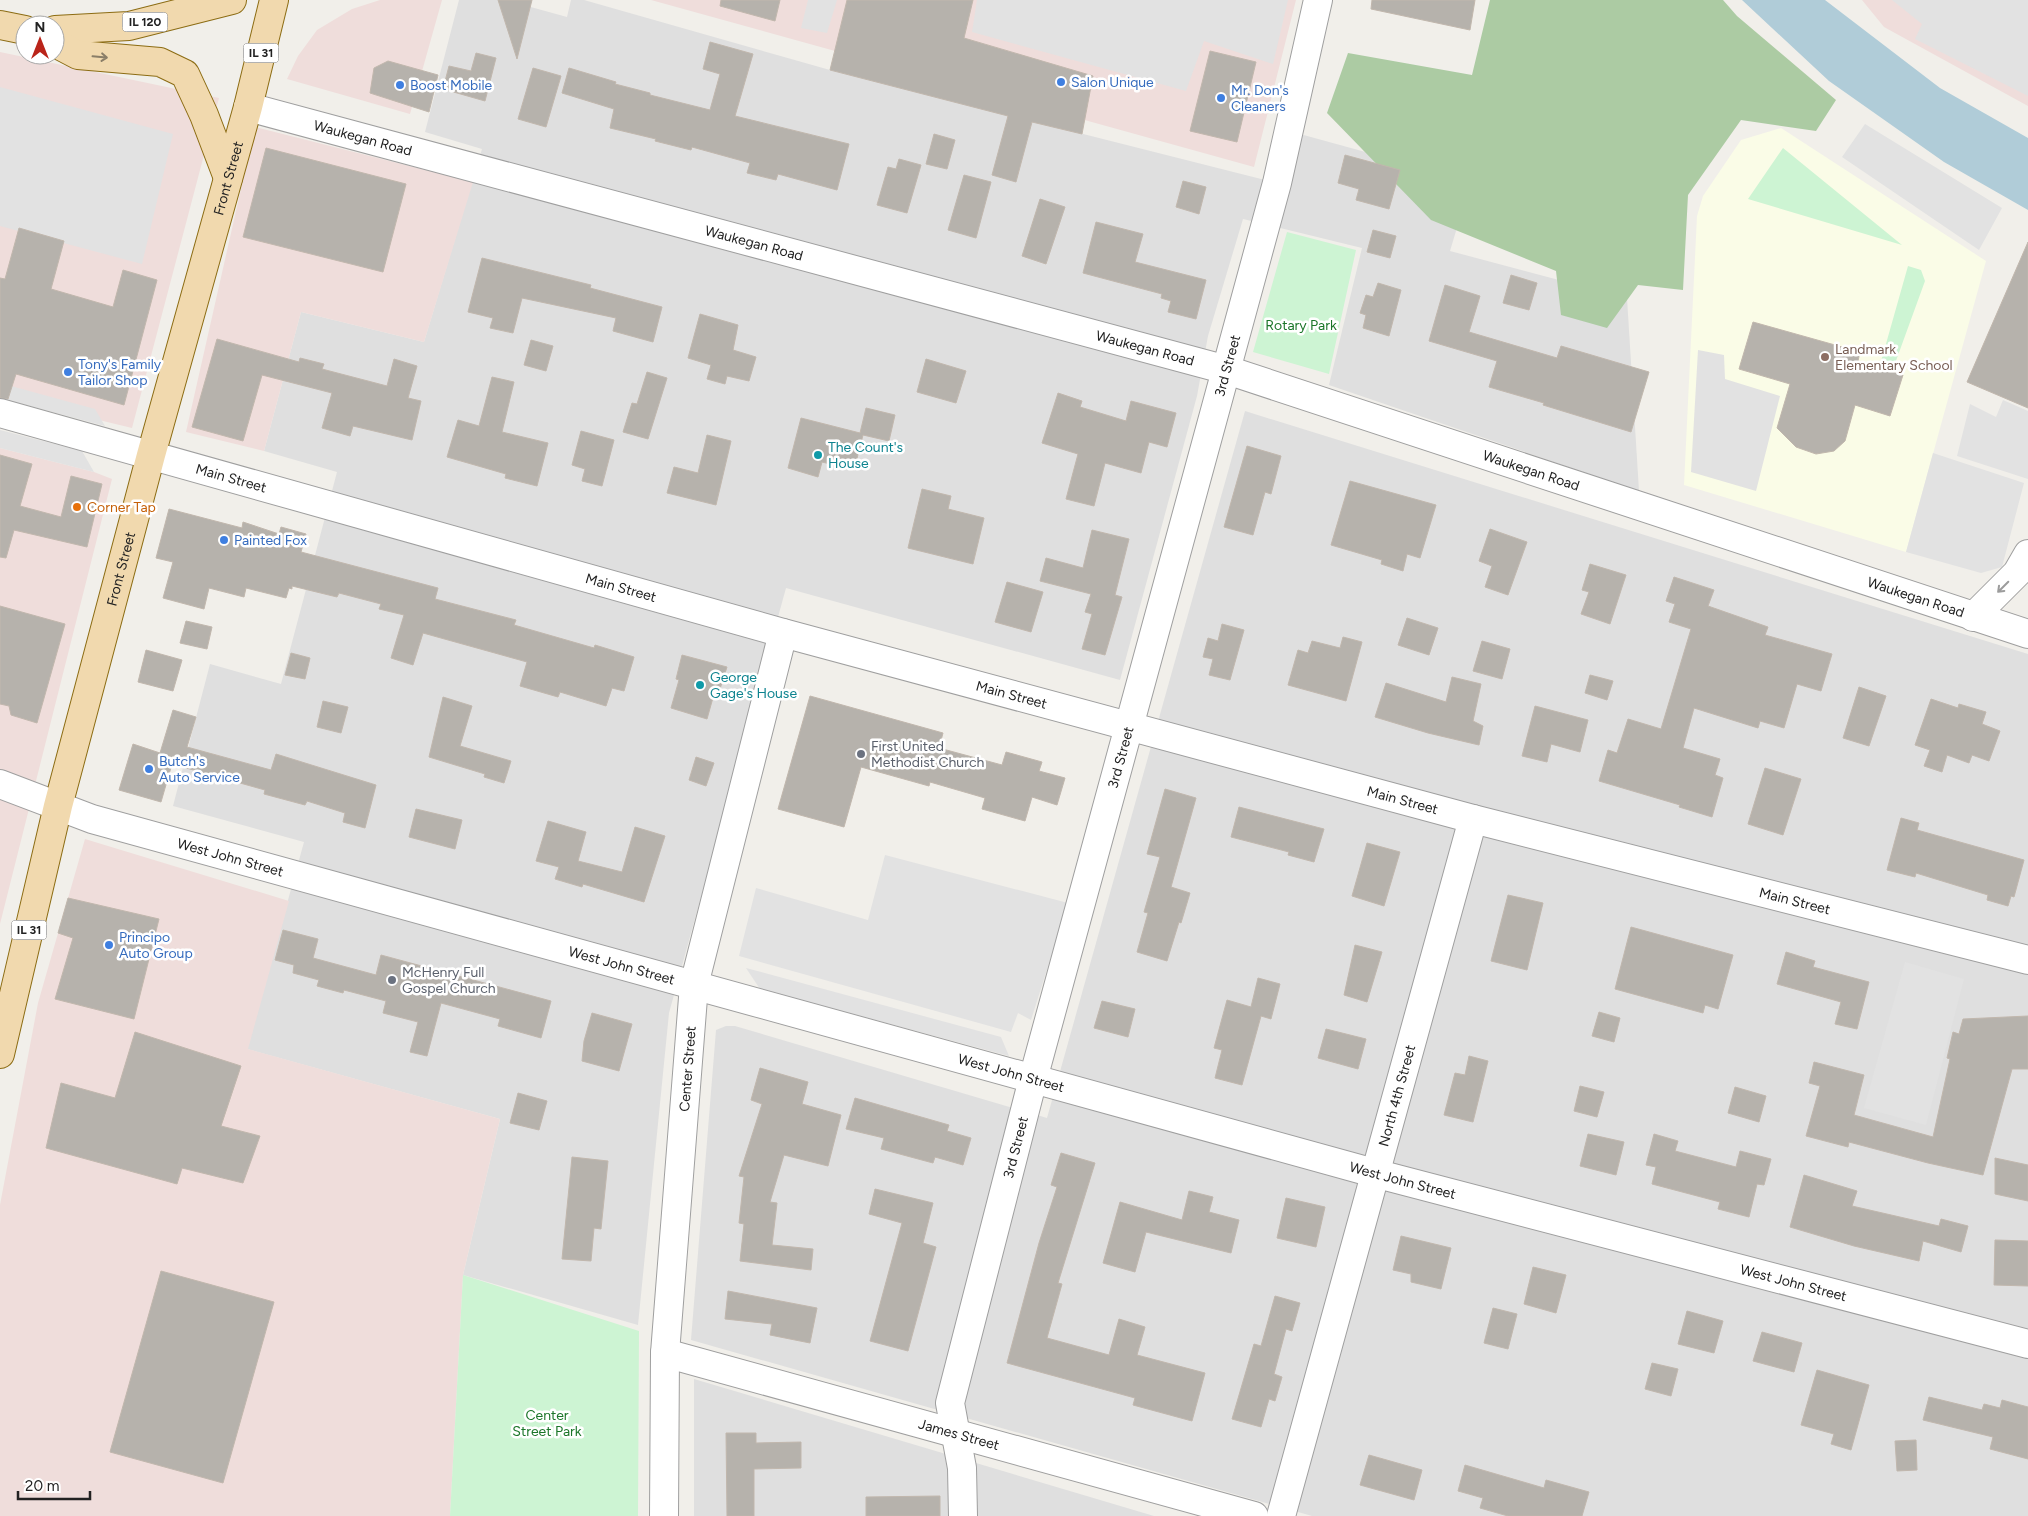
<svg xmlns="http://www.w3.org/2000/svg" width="2028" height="1516" font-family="Figtree,sans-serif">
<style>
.residential{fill:#dfdfdf}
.commercial{fill:#efdddb}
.education{fill:#fafce7}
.forest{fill:#accba3}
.park{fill:#cdf4d3}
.parking{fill:#e2e2e2}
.water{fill:#b0ccd8}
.building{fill:#b6b2ac;stroke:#c1b7ad}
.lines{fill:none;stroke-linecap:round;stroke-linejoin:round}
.street-casing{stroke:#9f9f9f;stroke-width:30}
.primary-casing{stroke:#8c6c13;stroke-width:30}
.street{stroke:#fff;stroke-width:28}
.primary{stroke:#f1d9ae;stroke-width:28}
.oneway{stroke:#8a7e68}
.oneway2{stroke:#9c9c9c}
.shop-dot{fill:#3f7fe0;stroke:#fff;stroke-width:2}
.education-dot{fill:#8d6e63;stroke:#fff;stroke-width:2}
.culture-dot{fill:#0f9aa8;stroke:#fff;stroke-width:2}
.food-dot{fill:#e8710a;stroke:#fff;stroke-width:2}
.worship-dot{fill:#6b7280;stroke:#fff;stroke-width:2}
.labels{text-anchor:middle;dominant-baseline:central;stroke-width:5;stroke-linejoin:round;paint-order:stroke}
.shield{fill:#fff;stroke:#646464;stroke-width:1}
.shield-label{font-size:12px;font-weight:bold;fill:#222}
.shop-label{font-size:14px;fill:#366cbe;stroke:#fff;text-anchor:start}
.street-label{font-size:14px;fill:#222;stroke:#fff}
.park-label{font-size:14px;fill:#1a7528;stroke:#fff}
.education-label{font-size:14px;fill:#785e54;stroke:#fff;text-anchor:start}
.culture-label{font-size:14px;fill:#0d838f;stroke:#fff;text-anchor:start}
.food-label{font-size:14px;fill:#c56008;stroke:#fff;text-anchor:start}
.worship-label{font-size:14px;fill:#5b616d;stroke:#fff;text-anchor:start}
</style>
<rect width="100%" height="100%" fill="#f1efea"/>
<path class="residential" d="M459 0H505L567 17 571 0H584L830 70 1277 183 1289 131 1471 181 1450 251 1627 298 1639 491 1329 385 1362 248 1243 219 1208 336 1197 396 1120 680 786 588 669 1013 638 1325 463 1275 500 1119 247 1049 304 842 173 806 210 664 281 684 337 472 264 451 301 312 424 342 482 149 425 132Z
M1245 411 2028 654V1516H1312L691 1340 716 1030 726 1026H735L1047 1118Z
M694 1379 1154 1516H694Z"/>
<path class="commercial" d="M380 0H442L410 114 287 79 298 56 317 30 352 9Z
M651 0H1296L1254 167Z
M1862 0H2028V106L1884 27Z
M0 52 219 98 132 428 0 396Z
M255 127 473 182 424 342 301 312 264 451 186 432Z
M0 448 94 472 112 479 0 924Z
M85 839 289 901 248 1049 500 1119 463 1275 450 1516H0V1205L38 1003Z"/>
<path class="education" d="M1781 128 1986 261 1906 552 1684 485 1697 216 1703 196 1741 140Z"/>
<path class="forest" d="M1490 0H1723L1737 16 1836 100 1816 131 1741 120 1688 195 1683 290 1638 285 1607 328 1561 315 1556 271 1431 220 1327 113 1348 53 1472 75Z"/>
<path class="park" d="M1783 148 1902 245 1748 199Z
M1287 232 1356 250 1329 374 1253 352Z
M1908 266 1921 270 1925 281 1893 369 1880 365Z
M463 1275 639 1331 638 1516H450Z"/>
<path class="parking" d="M808 0H837L827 33 801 28Z
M977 0H1288L1273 64 1204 41 1186 91 972 32Z
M1892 0H2028V96L1915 39 1922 24Z
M0 87 173 134 142 264 0 226Z
M1865 124 2002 208 1979 250 1842 157Z
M1698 350 1724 355 1725 379 1780 396 1756 491 1691 472Z
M0 383 95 409 105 426 0 398Z
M2003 400 2028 411V479L1957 456 1970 404 1996 417Z
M0 430 82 451 94 472 0 448Z
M1933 453 2024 483 2002 567 1981 573 1906 552Z
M885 855 1068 903 1031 1020 1018 1013 1011 1032 739 956 756 888 868 920Z
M1905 962 1964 979 1926 1125 1864 1108Z
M746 968 1001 1037 1009 1056 760 989Z"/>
<path class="water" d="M1742 0H1825L1940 88 2028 138V210L1944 162 1829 81Z"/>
<path class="building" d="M498 0H532L517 59Z
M721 0H780L775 21 720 6Z
M847 0H973L964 38 1093 76 1082 134 1032 122 1016 182 992 175 1008 116 830 70Z
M1372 0H1475L1470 30 1371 9Z
M710 42 753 54 735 116 849 144 837 190 778 174 776 180 747 173 750 163 692 147 691 150 655 141 656 139 610 128 614 109 562 93 569 68 616 82 615 84 650 93V95L710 110 720 74 703 69Z
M1210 51 1256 62 1237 142 1190 131Z
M476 53 496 58 485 101 443 89 449 66 471 71Z
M388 61 438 75 429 112 370 93 374 68Z
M533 68 561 76 546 127 518 119Z
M934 134 955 140 947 169 926 164Z
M266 148 406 184 383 272 243 237Z
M1345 155 1400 170 1389 209 1356 200 1359 189 1338 183Z
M899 159 921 165 907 213 877 205 888 167 896 169Z
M964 175 991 182 976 238 948 230Z
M1183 181 1206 187 1199 214 1176 207Z
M1040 199 1065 207 1046 264 1022 256Z
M1096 222 1143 234 1135 262 1206 280 1196 319 1168 312 1171 301 1161 298 1162 294 1083 273Z
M19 228 64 241 51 289 113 307 123 270 157 280 124 405 16 374 8 399 0 398V278L5 279Z
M1373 230 1396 236 1390 258 1367 252Z
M2028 242V408L1967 382Z
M482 258 591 285 590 288 662 307 653 342 613 331 616 318 522 298 513 333 490 328 493 318 468 312Z
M1511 275 1537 283 1529 310 1503 303Z
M1378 283 1401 290 1389 336 1363 328 1366 315 1360 313 1366 295 1373 297Z
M1445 285 1480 296 1469 332 1557 358 1561 346 1649 372 1631 432 1543 405 1544 403 1489 387 1497 361 1429 341Z
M700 314 738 325 733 350 756 357 749 381 727 376 725 384 707 379 711 365 688 358Z
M1753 322 1860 352 1858 361 1903 375 1890 416 1855 405 1845 441 1834 451 1816 454 1796 447 1777 428 1790 384 1739 369Z
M217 339 299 362 300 358 324 364 322 369 387 386 394 359 417 366 408 398 421 401 412 440 353 426 350 436 322 428 332 393 262 375 243 441 192 427Z
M531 340 553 346 546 371 524 365Z
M926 359 966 371 956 403 917 392Z
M647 372 667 378 648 439 623 432 632 403 637 404Z
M492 377 514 382 502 432 548 443 537 486 505 478 506 474 447 457 458 420 479 426Z
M1058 393 1082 401 1080 407 1126 421 1131 401 1176 413 1167 447 1149 442 1141 473 1105 463 1094 506 1066 499 1078 454 1042 443Z
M866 408 895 415 889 441 863 435 854 470 822 462 818 477 788 468 801 418 860 433Z
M581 431 614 440 602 486 582 481 585 469 572 465Z
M707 435 731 441 716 505 667 493 674 467 698 473Z
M1247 446 1281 456 1271 494 1265 492 1253 535 1224 527Z
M0 455 32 464 20 506 61 517 71 476 102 484 87 547 14 530 6 558 0 557Z
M1350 481 1436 505 1420 558 1407 554 1403 571 1381 564 1382 560 1331 545Z
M922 489 951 496 948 509 984 518 973 564 908 548Z
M169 509 242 528 243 522 279 534 281 527 306 534 301 552 438 588 435 599 516 620 514 625 594 648 595 645 634 657 624 691 612 688 606 706 560 692 558 697 520 686 527 662 423 633 413 665 391 658 404 615 379 609 381 604 339 593 337 597 292 586V589L289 588 286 598 246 588 244 597 209 588 204 609 163 598 173 562 156 558Z
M1490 529 1527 542 1508 595 1485 587 1492 566 1479 561Z
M1092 530 1129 539 1115 595 1122 597 1105 655 1082 649 1092 614 1085 612 1091 594 1040 581 1046 558 1083 568Z
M1590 564 1626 575 1610 624 1581 614 1589 592 1582 590Z
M1674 577 1714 590 1708 606 1768 627 1765 635 1832 654 1821 691 1797 684 1784 728 1760 721 1758 728 1694 708 1683 748 1720 759 1715 775 1723 778 1712 817 1679 807 1680 805 1599 781 1608 750 1617 753 1628 719 1661 729 1691 629 1669 622 1675 604 1666 601Z
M1007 582 1043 592 1031 632 995 622Z
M0 606 65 624 37 723 11 715 9 706 0 704Z
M1407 618 1438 628 1429 655 1398 645Z
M186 621 212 627 207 649 180 643Z
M1222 624 1244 630 1230 680 1209 675 1213 659 1203 657 1208 638 1218 641Z
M1343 637 1362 642 1346 701 1288 685 1298 650 1308 653 1312 641 1340 648Z
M1482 641 1510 649 1502 679 1473 671Z
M146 650 182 660 173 691 138 682Z
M291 653 310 658 305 679 285 675Z
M682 655 727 667 720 689 716 687 707 719 671 708 679 680 676 679Z
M1590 675 1613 681 1607 700 1585 693Z
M1452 677 1481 684 1473 721 1483 726 1479 745 1428 733 1375 717 1386 683 1446 702Z
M1859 687 1886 696 1869 746 1843 738Z
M810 696 943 733 939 748 1002 765 1006 752 1042 762 1039 771 1065 778 1057 805 1032 797 1025 821 982 809 985 798 930 782 929 786 861 767 844 827 778 809Z
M443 697 472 706 460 746 511 761 504 783 484 777 485 774 429 757Z
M1931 699 1958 708 1959 704 1986 712 1982 724 2000 731 1989 761 1972 755 1969 763 1947 755 1942 772 1924 766 1930 750 1915 745Z
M323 701 348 707 341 733 317 727Z
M1535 706 1588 720 1580 752 1551 744 1547 762 1522 756Z
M173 710 196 717 187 747 271 770 276 754 376 785 365 828 343 822 345 813 307 801 305 805 264 794 265 790 172 764 161 802 119 790 133 744 160 753Z
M696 757 714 763 706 786 689 780Z
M1765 768 1801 779 1783 835 1748 824Z
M1165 789 1196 798 1171 887 1190 893 1181 923 1179 922 1167 961 1137 952 1148 913 1144 912 1160 857 1147 854Z
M1239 807 1324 829 1314 862 1288 855 1289 852 1231 837Z
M416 809 462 820 455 849 409 837Z
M1901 818 1919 823 1917 830 2024 860 2014 897 2011 896 2008 906 1987 900 1988 895 1916 873 1915 877 1887 870Z
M548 821 586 832 578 861 622 872 635 827 665 836 644 902 583 884 582 887 555 879 559 867 536 861Z
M1367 843 1400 852 1384 906 1352 896Z
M1508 895 1543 903 1527 970 1491 961Z
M68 898 159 919 134 1019 55 999 73 938 58 933Z
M1631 927 1733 955 1718 1009 1705 1005 1703 1013 1615 989Z
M283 930 318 939 313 958 376 975 381 955 551 1001 541 1038 498 1026 500 1019 441 1003 427 1056 410 1052 418 1022 383 1013 386 1001 344 990 343 993 317 986 319 980 293 973 294 965 275 960Z
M1355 945 1382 952 1367 1002 1344 995Z
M1786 952 1815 961 1813 967 1869 982 1857 1029 1835 1024 1841 1002 1777 984Z
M1258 978 1280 984 1271 1019 1261 1016 1242 1085 1215 1078 1222 1050 1214 1048 1227 1000 1251 1007Z
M1102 1001 1135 1009 1128 1037 1094 1028Z
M1599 1012 1620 1018 1614 1042 1592 1036Z
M592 1013 632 1024 619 1071 582 1061 584 1041Z
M2028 1016V1069H2012L1983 1175 1928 1163 1849 1142 1848 1147 1806 1136 1820 1086 1809 1083 1814 1062 1864 1075 1854 1115 1933 1137 1950 1059 1947 1058 1953 1032 1959 1034 1963 1019Z
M1326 1029 1366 1039 1358 1069 1318 1058Z
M135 1032 241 1066 221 1126 260 1136 243 1183 182 1168 177 1184 46 1148 61 1083 115 1098Z
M1469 1056 1488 1061 1473 1122 1444 1115 1455 1073 1465 1075Z
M760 1068 808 1082 802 1104 841 1115 828 1166 784 1155 770 1202 777 1203 772 1245 813 1249 811 1270 740 1261 744 1224 739 1223 744 1177 739 1176 762 1104 751 1100Z
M1580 1086 1604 1092 1597 1117 1574 1111Z
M1735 1087 1766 1096 1759 1122 1728 1113Z
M518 1093 547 1101 539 1130 510 1123Z
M855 1098 949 1125 947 1131 971 1138 963 1165 935 1157 933 1163 881 1149 884 1138 846 1129Z
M1588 1134 1624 1142 1616 1175 1580 1166Z
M1654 1134 1678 1141 1675 1151 1736 1167 1740 1151 1771 1159 1764 1185 1757 1184 1749 1217 1718 1209 1720 1202 1652 1184 1656 1167 1646 1165Z
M1061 1153 1095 1163 1058 1283 1062 1284 1047 1338 1109 1355 1119 1319 1145 1327 1137 1355 1205 1373 1192 1421 1133 1405 1135 1398 1007 1363 1039 1243 1057 1187 1051 1185Z
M572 1157 608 1161 601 1229 594 1228 591 1261 562 1259Z
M1995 1158 2028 1165V1201L1995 1194Z
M1804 1175 1857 1191 1852 1206 1939 1226 1941 1219 1968 1226 1961 1252 1923 1241 1919 1261 1854 1246 1790 1227Z
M875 1189 933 1203 923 1243 936 1247 908 1351 870 1341 902 1223 869 1214Z
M1189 1191 1213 1197 1209 1212 1239 1220 1231 1253 1146 1232 1135 1272 1103 1263 1120 1202 1182 1220Z
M1286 1198 1325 1207 1316 1247 1277 1238Z
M1401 1236 1451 1248 1441 1289 1411 1282V1274L1393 1270Z
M1995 1240 2028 1241V1286L1994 1285Z
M1533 1267 1566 1275 1556 1313 1524 1304Z
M161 1271 274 1302 223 1483 110 1452Z
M728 1291 817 1308 810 1343 770 1335 772 1324 725 1319Z
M1275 1296 1300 1303 1292 1331 1286 1329 1274 1374 1282 1377 1275 1401 1269 1399 1261 1427 1232 1419 1254 1344 1261 1346Z
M1493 1308 1517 1314 1508 1349 1484 1343Z
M1687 1311 1723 1321 1714 1353 1678 1344Z
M1762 1332 1802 1343 1794 1372 1753 1361Z
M1652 1363 1678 1369 1671 1396 1645 1389Z
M1817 1370 1869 1385 1851 1450 1831 1444 1834 1434 1801 1425Z
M1929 1397 1982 1410 1984 1404 2000 1408 2002 1400 2028 1407V1459L1990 1449 1993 1437 1923 1420Z
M726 1433H756V1443L801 1442V1468L754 1469V1516H727Z
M1916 1440 1917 1470 1897 1471 1895 1441Z
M1369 1455 1422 1470 1414 1500 1360 1485Z
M1465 1465 1544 1488 1546 1480 1589 1492 1582 1516H1508L1480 1508 1483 1498 1458 1491Z
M940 1496V1516H866V1497Z"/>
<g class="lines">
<g class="street-casing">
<g id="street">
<path id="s1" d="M248 107 1227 370 2028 634"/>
<path id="s2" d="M0 413 783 633 1473 819 2028 960"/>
<path d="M1973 617 2017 573 2028 554"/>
<path id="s3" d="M0 784 92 819 1374 1173 2028 1344"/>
<path id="s4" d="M665 1353 1254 1516"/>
<path id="s5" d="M664 1516 665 1353 694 985 783 633"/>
<path id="s6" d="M963 1516 962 1468 950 1403 1033 1079 1277 183 1318 0"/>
<path id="s7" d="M1281 1516 1473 819"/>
</g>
</g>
<g class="primary-casing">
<g id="primary">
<path d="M0 25 25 30"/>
<path d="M55 30 129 26 232 0"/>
<path d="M55 43 78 55 160 62 185 74 204 115 228 178"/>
<path id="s8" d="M0 1054 58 806 151 455 248 107 274 0"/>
</g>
</g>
<use href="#street" class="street"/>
<use href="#primary" class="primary"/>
</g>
<defs><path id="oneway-shaft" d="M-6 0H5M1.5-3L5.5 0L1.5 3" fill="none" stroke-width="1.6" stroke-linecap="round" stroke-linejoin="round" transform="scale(1.25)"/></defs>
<use class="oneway" href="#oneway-shaft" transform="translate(100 57) rotate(5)"/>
<use class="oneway2" href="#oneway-shaft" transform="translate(2003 587) rotate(135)"/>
<g class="shop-dot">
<circle cx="1061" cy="82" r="5"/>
<circle cx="400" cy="85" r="5"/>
<circle cx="1221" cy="98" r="5"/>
<circle cx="68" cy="372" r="5"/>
<circle cx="224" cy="540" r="5"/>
<circle cx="149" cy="769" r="5"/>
<circle cx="109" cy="945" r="5"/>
</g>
<circle class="education-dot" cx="1825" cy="357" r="5"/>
<g class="culture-dot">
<circle cx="818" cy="455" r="5"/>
<circle cx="700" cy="685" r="5"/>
</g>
<circle class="food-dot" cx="77" cy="507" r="5"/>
<g class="worship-dot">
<circle cx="861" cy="754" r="5"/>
<circle cx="392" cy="980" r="5"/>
</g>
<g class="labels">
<g class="shield">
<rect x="122.5" y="12.5" width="45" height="19" rx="4"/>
<rect x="243.5" y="43.5" width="35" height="19" rx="4"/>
<rect x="11.5" y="920.5" width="35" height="19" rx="4"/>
</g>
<g class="shield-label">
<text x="145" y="22">IL 120</text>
<text x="261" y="53">IL 31</text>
<text x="29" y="930">IL 31</text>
</g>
<g class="shop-label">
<text x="1071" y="82">Salon Unique</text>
<text x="410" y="85">Boost Mobile</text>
<text x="1231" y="90">Mr. Don's<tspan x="1231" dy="16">Cleaners</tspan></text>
<text x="78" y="364">Tony's Family<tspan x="78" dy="16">Tailor Shop</tspan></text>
<text x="234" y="540">Painted Fox</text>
<text x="159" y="761">Butch's<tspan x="159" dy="16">Auto Service</tspan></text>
<text x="119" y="937">Principo<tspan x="119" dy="16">Auto Group</tspan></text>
</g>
<g class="street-label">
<text stroke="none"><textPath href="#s1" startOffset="119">Waukegan Road</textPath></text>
<text stroke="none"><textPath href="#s8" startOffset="905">Front Street</textPath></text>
<text stroke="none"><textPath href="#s1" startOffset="524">Waukegan Road</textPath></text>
<text stroke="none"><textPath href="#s1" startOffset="929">Waukegan Road</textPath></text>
<text stroke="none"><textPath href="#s6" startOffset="1188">3rd Street</textPath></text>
<text stroke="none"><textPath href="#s1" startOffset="1334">Waukegan Road</textPath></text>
<text stroke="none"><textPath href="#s2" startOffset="240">Main Street</textPath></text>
<text stroke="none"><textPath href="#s8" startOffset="500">Front Street</textPath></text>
<text stroke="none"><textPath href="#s2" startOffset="645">Main Street</textPath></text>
<text stroke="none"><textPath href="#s1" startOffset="1739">Waukegan Road</textPath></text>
<text stroke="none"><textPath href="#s2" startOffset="1050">Main Street</textPath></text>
<text stroke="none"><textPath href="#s6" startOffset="782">3rd Street</textPath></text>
<text stroke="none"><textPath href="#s2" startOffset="1455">Main Street</textPath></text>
<text stroke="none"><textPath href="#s3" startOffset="242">West John Street</textPath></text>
<text stroke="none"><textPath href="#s2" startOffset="1860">Main Street</textPath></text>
<text stroke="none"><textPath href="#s3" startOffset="648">West John Street</textPath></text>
<text stroke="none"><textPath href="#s5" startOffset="448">Center Street</textPath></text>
<text stroke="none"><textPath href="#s3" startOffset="1052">West John Street</textPath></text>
<text stroke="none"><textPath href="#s7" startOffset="436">North 4th Street</textPath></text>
<text stroke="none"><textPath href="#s6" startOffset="378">3rd Street</textPath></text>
<text stroke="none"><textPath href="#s3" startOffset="1458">West John Street</textPath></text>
<text stroke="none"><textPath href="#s3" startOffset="1862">West John Street</textPath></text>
<text stroke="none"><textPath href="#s4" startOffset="305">James Street</textPath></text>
</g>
<g class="park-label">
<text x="1301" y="325">Rotary Park</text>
<text x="547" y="1415">Center<tspan x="547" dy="16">Street Park</tspan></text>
</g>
<g class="education-label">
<text x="1835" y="349">Landmark<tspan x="1835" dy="16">Elementary School</tspan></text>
</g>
<g class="culture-label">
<text x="828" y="447">The Count's<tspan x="828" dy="16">House</tspan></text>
<text x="710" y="677">George<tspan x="710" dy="16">Gage's House</tspan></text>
</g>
<g class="food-label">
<text x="87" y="507">Corner Tap</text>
</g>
<g class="worship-label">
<text x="871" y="746">First United<tspan x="871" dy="16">Methodist Church</tspan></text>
<text x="402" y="972">McHenry Full<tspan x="402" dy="16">Gospel Church</tspan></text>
</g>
</g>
<g transform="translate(40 40)"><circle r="24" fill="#ffffff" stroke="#a7a7a7"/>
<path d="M0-4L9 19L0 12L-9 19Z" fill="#ba2419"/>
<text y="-8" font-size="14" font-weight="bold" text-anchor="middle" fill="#222222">N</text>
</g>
<path d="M18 1491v8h72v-8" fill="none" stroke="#222222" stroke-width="2.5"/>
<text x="25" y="1491" font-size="15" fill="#222222" stroke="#ffffff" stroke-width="4" paint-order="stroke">20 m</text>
</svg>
